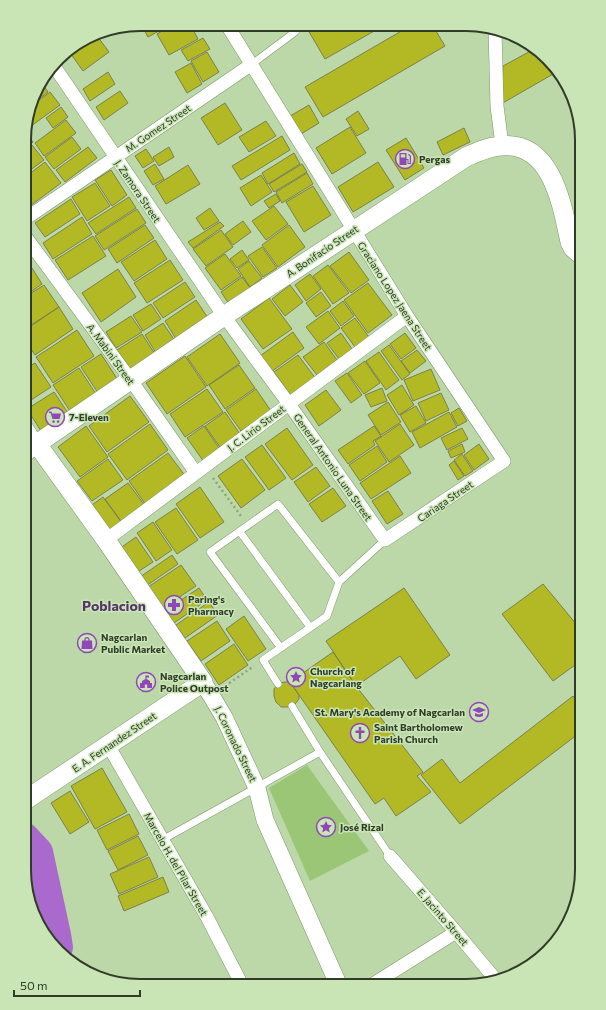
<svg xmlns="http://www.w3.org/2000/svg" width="606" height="1010" font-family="Commissioner,sans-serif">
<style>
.green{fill:#9ac676}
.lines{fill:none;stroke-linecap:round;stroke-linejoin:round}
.river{stroke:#a969cd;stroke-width:30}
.building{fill:#b2b925;stroke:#7c804e}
.service-casing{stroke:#7f986b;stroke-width:8}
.minor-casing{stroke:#7f986b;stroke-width:14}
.tertiary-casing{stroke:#7f986b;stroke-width:18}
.secondary-casing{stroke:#7f986b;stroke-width:20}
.path{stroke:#8da37d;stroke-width:2.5;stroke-dasharray:2 3;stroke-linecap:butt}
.service{stroke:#fff;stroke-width:7}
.minor{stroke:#fff;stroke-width:13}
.tertiary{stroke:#fff;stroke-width:17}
.secondary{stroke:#fff;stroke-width:19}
.labels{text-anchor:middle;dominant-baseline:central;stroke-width:3;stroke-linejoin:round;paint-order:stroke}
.street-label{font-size:10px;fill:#303b28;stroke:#c9e5b5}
.poi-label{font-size:10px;font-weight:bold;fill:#303b28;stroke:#c9e5b5;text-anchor:start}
.district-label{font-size:14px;font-weight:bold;fill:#57336b;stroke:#c9e5b5}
.rim{fill:none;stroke:#303b28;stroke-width:2}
</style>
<rect width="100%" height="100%" fill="#bcd8a8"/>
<path class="green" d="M307 765 369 851 310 881 269 788Z"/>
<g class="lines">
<path class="river" d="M24 837 38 852 56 935 58 947"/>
</g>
<path class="building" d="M141 24H167L168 26 148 37Z
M174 24H190L198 39 169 55 157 34Z
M305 25 383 26 325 59Z
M410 26H433L445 46 323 117 305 87Z
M95 33 109 52 83 71 68 50Z
M203 38 210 49 188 61 181 50Z
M536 48 555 73 501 104 503 66Z
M207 52 219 72 203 82 191 61Z
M191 63 202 84 187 93 175 72Z
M108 72 115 84 90 101 83 89Z
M41 82 48 92 31 105 36 88Z
M120 91 128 103 104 120 96 107Z
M50 92 60 105 27 129 25 125 30 107Z
M225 103 242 130 218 145 201 118Z
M309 105 319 123 301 134 290 116Z
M61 107 68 117 53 128 46 118Z
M358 111 369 129 357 136 346 119Z
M66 120 76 133 44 156 35 143Z
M266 121 276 136 249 152 239 137Z
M350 127 366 153 332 174 316 148Z
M464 128 470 142 443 155 437 142Z
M25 131 33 142 25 149Z
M282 136 290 150 241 180 232 166Z
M72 137 81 149 54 169 45 157Z
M406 138 424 168 405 180 386 150Z
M32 145 44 160 25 174V151Z
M88 147 97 158 65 182 56 170Z
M169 147 174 157 159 166 153 157Z
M146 149 154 161 143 168 135 156Z
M294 153 300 164 268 184 262 173Z
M45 162 61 183 26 209 25 177Z
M378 162 394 187 353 212 338 187Z
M155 164 164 179 153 185 144 171Z
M302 164 307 172 274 192 269 184Z
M188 165 200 184 166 204 155 186Z
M111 170 127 195 112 206 95 180Z
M307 173 313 184 282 203 276 192Z
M261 175 272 192 251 206 240 188Z
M95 183 110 206 87 221 72 197Z
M313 186 331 215 304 232 286 202Z
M276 194 280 201 269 208 264 201Z
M129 197 136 208 96 234 88 223Z
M71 199 80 214 45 237 35 223Z
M274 206 288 224 266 240 252 221Z
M210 208 219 221 204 230 196 218Z
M137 209 146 223 104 250 95 236Z
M82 217 92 234 53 259 43 243Z
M243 221 251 232 233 245 225 234Z
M220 222 224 226 193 248 188 242Z
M145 225 154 238 117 263 108 249Z
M289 225 305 247 278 267 262 245Z
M221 230 233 247 206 266 193 249Z
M93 236 106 256 68 280 55 260Z
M155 240 167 259 134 281 121 262Z
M262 247 277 268 263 277 248 256Z
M242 250 249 260 237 268 230 259Z
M349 252 369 280 351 293 330 266Z
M225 254 241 276 221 290 205 268Z
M170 260 183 280 147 303 134 283Z
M249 261 262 278 250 287 238 269Z
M328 265 349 293 333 304 313 276Z
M32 268 42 284 25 296V273Z
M118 269 136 297 101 322 82 293Z
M310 274 321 289 306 301 295 285Z
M242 277 251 289 229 304 221 292Z
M185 282 195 297 163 318 153 303Z
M368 283 392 315 368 333 344 300Z
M44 285 59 307 25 329V297Z
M290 285 303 302 285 316 272 299Z
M321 292 331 306 316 317 306 303Z
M269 298 292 329 263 349 241 319Z
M196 300 208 318 176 339 165 321Z
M343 301 354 316 341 326 330 311Z
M151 304 161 319 143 331 133 315Z
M59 307 73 329 35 355 25 340V330Z
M328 311 340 328 319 344 306 327Z
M131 316 142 332 116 348 106 332Z
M355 318 369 337 355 347 341 328Z
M163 323 175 341 156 353 145 335Z
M77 330 94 356 53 383 36 357Z
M293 332 304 348 271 372 260 356Z
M341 333 352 349 339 359 327 343Z
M405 333 416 348 401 359 390 344Z
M142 334 155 354 131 370 117 350Z
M220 334 240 363 207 386 187 357Z
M324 342 337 360 317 375 303 357Z
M389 345 410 374 402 380 381 351Z
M417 350 426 361 410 373 401 361Z
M25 352 31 362 25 367Z
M379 352 399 380 386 390 366 361Z
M101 354 118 380 98 393 81 367Z
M298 355 316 379 292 397 274 372Z
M185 356 206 387 167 414 146 383Z
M365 361 380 383 364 394 348 373Z
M35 363 51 387 25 404V369Z
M239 365 255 388 225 409 209 385Z
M79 368 96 394 70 411 53 385Z
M431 369 440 390 413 401 404 380Z
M347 373 362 395 351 403 335 381Z
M402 385 414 405 399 415 387 395Z
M382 388 387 401 371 407 365 395Z
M207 389 223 412 185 437 170 414Z
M256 389 271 411 241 431 226 410Z
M326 390 341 410 319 426 305 405Z
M54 392 68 413 41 431 27 409Z
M441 393 449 410 426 421 418 403Z
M130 396 149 422 107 452 89 426Z
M388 402 401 422 381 435 368 415Z
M416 406 426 423 410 432 400 415Z
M459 408 467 421 458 426 451 413Z
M225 412 240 434 220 447 205 426Z
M449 412 457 427 420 448 412 432Z
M150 424 168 450 127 480 108 454Z
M400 424 414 445 389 462 375 441Z
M86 426 108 457 80 477 58 447Z
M204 426 221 451 204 462 187 438Z
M374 426 381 436 373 441 375 445 348 464 338 450Z
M287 428 313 465 292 480 265 444Z
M462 428 468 439 447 450 441 438Z
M462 444 465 452 451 458 448 451Z
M479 444 489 459 474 470 464 455Z
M262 445 286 478 269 490 245 457Z
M377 446 387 462 360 481 349 465Z
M168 453 186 477 146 505 129 481Z
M462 454 473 471 465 476 454 460Z
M400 456 411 473 371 499 360 483Z
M108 459 123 480 92 501 77 481Z
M242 459 265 490 241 508 218 476Z
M454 461 464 476 458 480 449 465Z
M316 467 330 486 308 502 294 482Z
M128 483 146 507 123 524 105 499Z
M200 487 224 522 200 538 176 504Z
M333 488 346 506 322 522 309 504Z
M388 491 403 514 387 524 372 501Z
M103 497 122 523 108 533 89 507Z
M176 508 198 540 177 554 155 522Z
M153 522 172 550 156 561 137 533Z
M136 537 153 562 136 573 119 549Z
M172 555 178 564 146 586 140 577Z
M181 565 196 586 163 608 148 587Z
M543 584 582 631V660L553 681 502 614Z
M199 588 207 600 174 623 166 610Z
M404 588 450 655 416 679 400 656 356 686 326 641Z
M209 602 218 615 185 638 176 625Z
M244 616 266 649 248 661 226 629Z
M217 621 230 641 201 661 187 641Z
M234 644 248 665 219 685 205 664Z
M333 652 356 686 423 772 417 776 431 792 396 816 384 798 375 804 290 682Z
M284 682H290L299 695V699L295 704 290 707H281L276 702 274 696V689L278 684Z
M573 696 582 707V731L460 824 421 775 442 759 460 783Z
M102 768 127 812 95 829 71 786Z
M70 791 89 822 70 834 51 803Z
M129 814 139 834 107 850 97 830Z
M138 836 148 855 118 870 108 851Z
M149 857 158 877 119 894 110 874Z
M163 877 169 892 124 911 118 896Z"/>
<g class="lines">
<g class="service-casing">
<path id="service" d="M252 64 295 32 301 25
M240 532 310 627
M281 648 210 552 278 504 339 582
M278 684 263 660 327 616 339 582 385 540
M292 706 320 752 390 856
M162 840 320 752"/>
</g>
<g class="minor-casing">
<path id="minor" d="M495 29 497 106 502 145
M54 66 224 316 289 404 385 540 504 461 407 316 227 25
M25 219 252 64
M25 236 130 379 196 473
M25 425 37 444
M106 540 407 316
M108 745 207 917 242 985
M390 856 456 932 496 980
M370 986 456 932"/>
</g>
<g class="tertiary-casing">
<path id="tertiary" d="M203 682 224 717 257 788 265 820 339 986"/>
</g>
<g class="secondary-casing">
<path id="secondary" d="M25 452 224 316 466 157C477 152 488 147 500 146 552 140 562 205 570 242L573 248 582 256
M24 801 203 682 106 540 37 444"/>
</g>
<path class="path" d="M213 478 241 516
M225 686 254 666"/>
<use href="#service" class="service"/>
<use href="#minor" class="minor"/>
<use href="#tertiary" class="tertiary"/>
<use href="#secondary" class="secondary"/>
</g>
<defs>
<g id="fuel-ring" transform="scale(1)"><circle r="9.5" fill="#c9e5b5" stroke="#9247b8" stroke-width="1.5"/><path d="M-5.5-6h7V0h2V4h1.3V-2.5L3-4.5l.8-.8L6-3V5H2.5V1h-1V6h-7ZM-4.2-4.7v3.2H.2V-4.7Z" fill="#9247b8"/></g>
<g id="supermarket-ring" transform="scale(1)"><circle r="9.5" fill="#c9e5b5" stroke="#9247b8" stroke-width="1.5"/><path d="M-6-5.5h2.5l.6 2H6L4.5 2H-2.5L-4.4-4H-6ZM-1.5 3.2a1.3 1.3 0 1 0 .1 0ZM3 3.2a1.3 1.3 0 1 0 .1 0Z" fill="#9247b8"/></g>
<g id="pharmacy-ring" transform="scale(1)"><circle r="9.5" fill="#c9e5b5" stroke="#9247b8" stroke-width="1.5"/><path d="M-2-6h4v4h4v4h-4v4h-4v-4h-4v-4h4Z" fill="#9247b8"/></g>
<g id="shop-ring" transform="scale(1)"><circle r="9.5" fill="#c9e5b5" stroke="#9247b8" stroke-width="1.5"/><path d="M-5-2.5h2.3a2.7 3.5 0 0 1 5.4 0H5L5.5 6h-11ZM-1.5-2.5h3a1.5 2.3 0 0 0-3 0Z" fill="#9247b8"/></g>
<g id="sight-ring" transform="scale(1)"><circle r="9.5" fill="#c9e5b5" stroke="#9247b8" stroke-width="1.5"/><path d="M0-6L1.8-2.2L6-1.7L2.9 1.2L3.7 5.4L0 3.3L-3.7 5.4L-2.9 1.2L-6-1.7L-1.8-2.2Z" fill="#9247b8"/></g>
<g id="civic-ring" transform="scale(1)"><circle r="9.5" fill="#c9e5b5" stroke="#9247b8" stroke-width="1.5"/><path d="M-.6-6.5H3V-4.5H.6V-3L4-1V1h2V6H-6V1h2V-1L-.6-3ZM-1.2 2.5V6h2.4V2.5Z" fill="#9247b8"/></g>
<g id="school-ring" transform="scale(1)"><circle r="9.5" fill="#c9e5b5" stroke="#9247b8" stroke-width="1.5"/><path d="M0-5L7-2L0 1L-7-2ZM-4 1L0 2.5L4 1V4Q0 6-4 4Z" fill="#9247b8"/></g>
<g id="church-ring" transform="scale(1)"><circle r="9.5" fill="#c9e5b5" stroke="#9247b8" stroke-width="1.5"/><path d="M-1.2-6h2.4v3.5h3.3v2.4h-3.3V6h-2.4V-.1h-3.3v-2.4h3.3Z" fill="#9247b8"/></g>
</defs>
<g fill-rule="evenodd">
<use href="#fuel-ring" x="405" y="159"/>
<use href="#supermarket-ring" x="55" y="417"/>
<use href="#pharmacy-ring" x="174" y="605"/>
<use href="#shop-ring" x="87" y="643"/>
<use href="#sight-ring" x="296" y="677"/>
<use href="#civic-ring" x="146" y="682"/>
<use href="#school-ring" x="479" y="712"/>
<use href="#church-ring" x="360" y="733"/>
<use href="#sight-ring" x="326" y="827"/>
</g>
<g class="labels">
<g class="street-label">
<text transform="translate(158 128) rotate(-34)">M. Gomez Street</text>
<text transform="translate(138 191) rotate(56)">J. Zamora Street</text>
<text transform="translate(322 251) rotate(-34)">A. Bonifacio Street</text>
<text transform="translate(395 296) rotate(57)">Graciano Lopez Jaena Street</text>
<text transform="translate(111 354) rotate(54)">A. Mabini Street</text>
<text transform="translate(256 428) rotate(-37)">J. C. Lirio Street</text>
<text transform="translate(333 467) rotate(55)">General Antonio Luna Street</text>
<text transform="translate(445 501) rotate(-34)">Cariaga Street</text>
<text transform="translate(114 742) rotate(-34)">E. A. Fernandez Street</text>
<text transform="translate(236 744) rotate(64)">J. Coronado Street</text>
<text transform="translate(176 864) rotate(60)">Marcelo H. del Pilar Street</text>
<text transform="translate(443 917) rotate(49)">E. Jacinto Street</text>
</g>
<g class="poi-label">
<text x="419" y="159">Pergas</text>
<text x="69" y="417">7-Eleven</text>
<text x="188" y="599">Paring's<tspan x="188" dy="12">Pharmacy</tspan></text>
<text x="101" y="637">Nagcarlan<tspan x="101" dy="12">Public Market</tspan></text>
<text x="310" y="671">Church of<tspan x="310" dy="12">Nagcarlang</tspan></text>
<text x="160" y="676">Nagcarlan<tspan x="160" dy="12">Police Outpost</tspan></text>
<text x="465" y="712" text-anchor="end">St. Mary's Academy of Nagcarlan</text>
<text x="374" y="727">Saint Bartholomew<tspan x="374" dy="12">Parish Church</tspan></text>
<text x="340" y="827">José Rizal</text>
</g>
<g class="district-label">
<text x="114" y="605">Poblacion</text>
</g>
</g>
<path d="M0 0H606V1010H0ZM140 31H466A109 109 0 0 1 575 140V870A109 109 0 0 1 466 979H140A109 109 0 0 1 31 870V140A109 109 0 0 1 140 31Z" fill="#c9e5b5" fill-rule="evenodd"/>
<path class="rim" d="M140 31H466A109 109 0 0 1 575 140V870A109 109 0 0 1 466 979H140A109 109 0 0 1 31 870V140A109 109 0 0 1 140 31Z"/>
<path d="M14 990v6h126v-6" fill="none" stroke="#303b28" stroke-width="2"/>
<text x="20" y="990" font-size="12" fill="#303b28" stroke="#c9e5b5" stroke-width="3" paint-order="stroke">50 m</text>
</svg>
